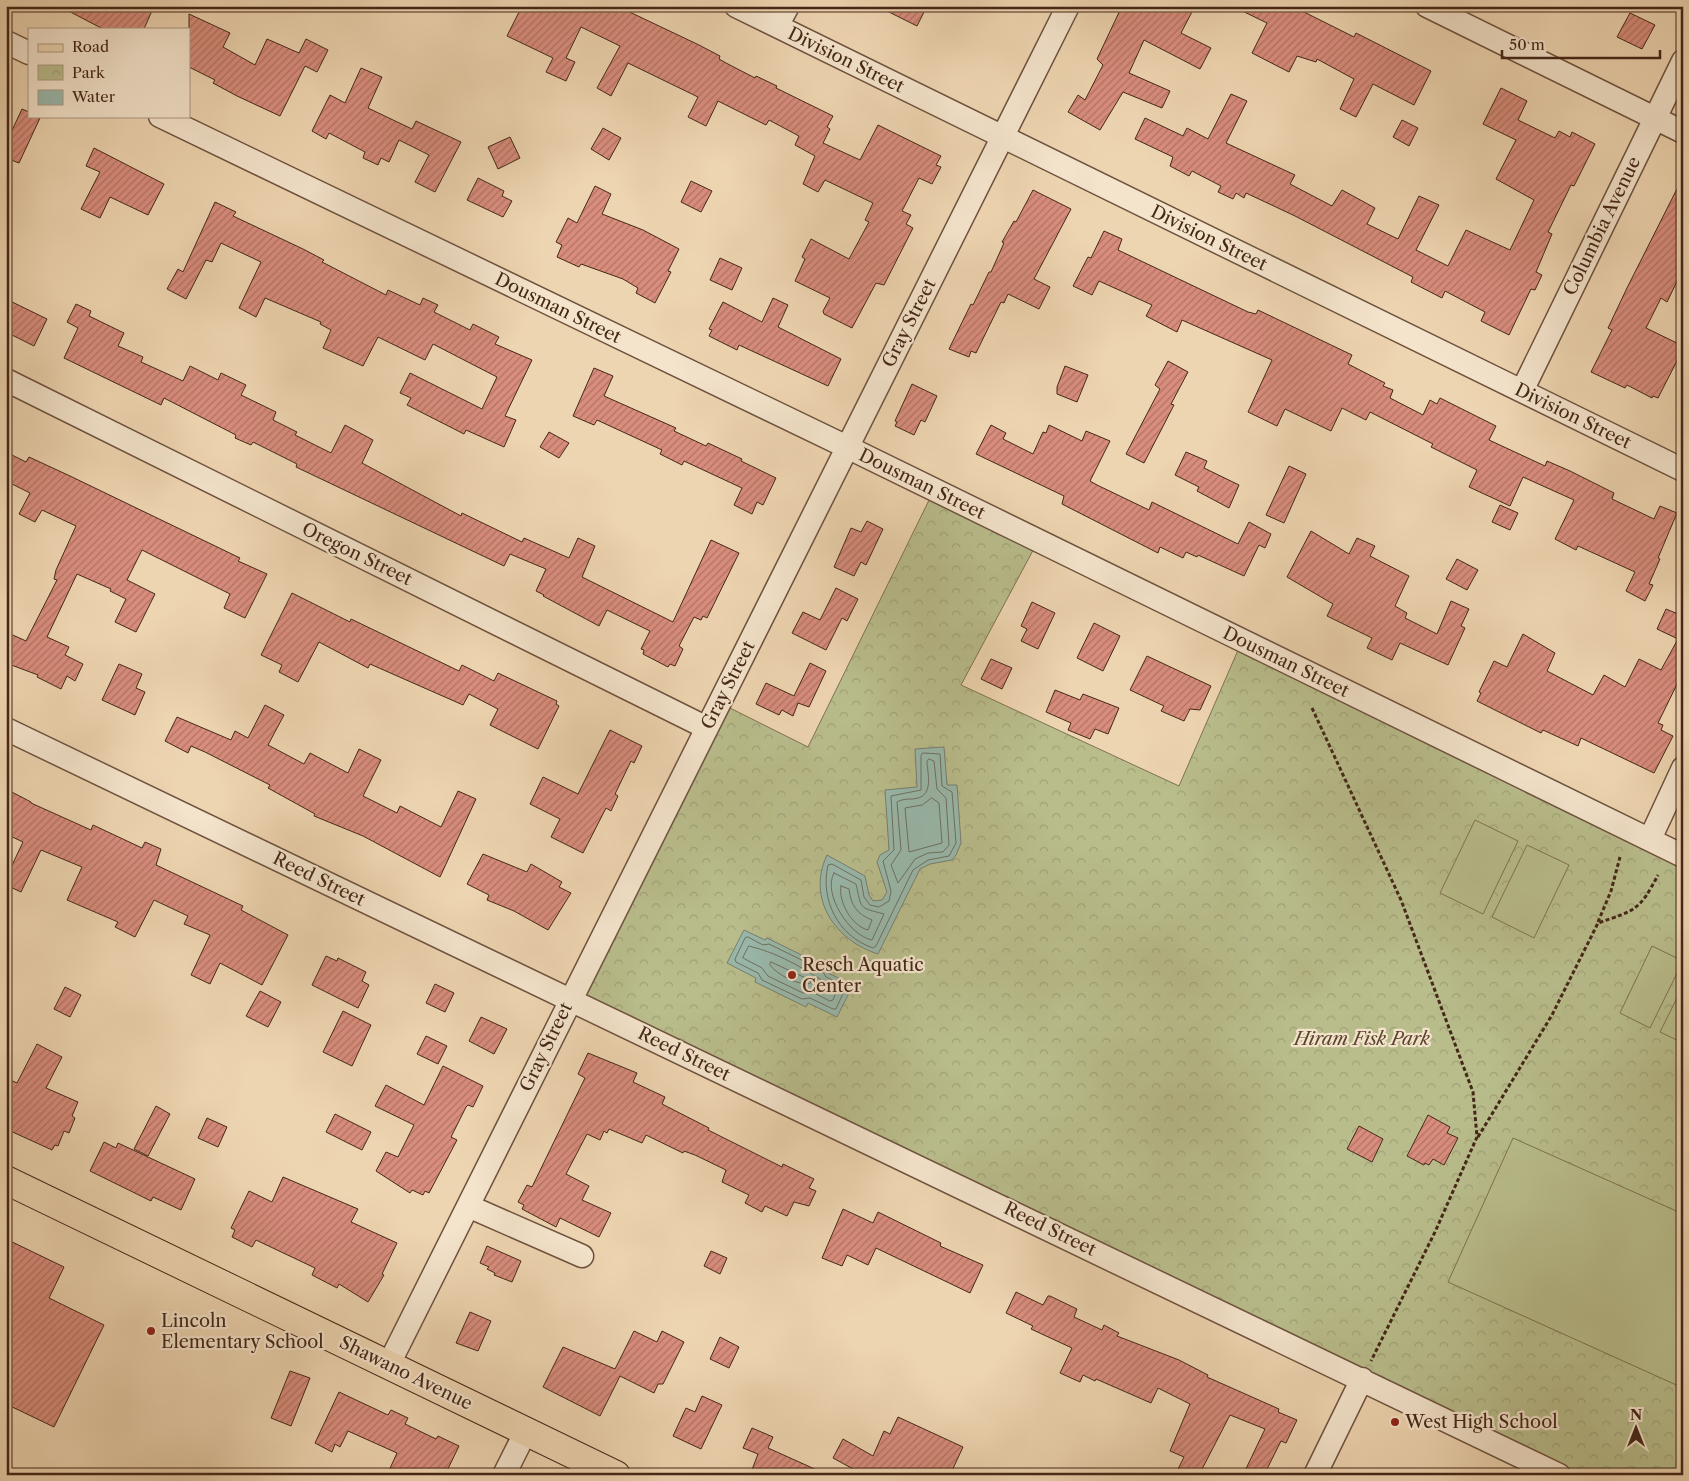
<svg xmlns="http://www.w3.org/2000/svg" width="1689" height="1481" font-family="'Libre Caslon Text',serif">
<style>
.park{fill:url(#park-crowns);stroke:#7e7252}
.pitch{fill:#b9bd8c;stroke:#7e7252}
.water{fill:#99b9ac;stroke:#777f71}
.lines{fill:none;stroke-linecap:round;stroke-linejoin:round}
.shore{stroke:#6e7062;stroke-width:1}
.building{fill:url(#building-hatch);stroke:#442718}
.minor-casing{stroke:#6e523e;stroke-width:25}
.major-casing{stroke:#442718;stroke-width:30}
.path{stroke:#442718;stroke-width:3;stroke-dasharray:4 2.5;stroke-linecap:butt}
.minor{stroke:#f4e4cc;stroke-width:22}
.major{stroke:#eed5b1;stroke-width:28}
.poi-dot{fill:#8f2418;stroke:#f4e4cc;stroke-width:2}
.labels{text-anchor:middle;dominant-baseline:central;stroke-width:4.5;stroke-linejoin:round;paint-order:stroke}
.street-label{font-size:18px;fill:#442718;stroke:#f4e4cc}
.poi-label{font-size:18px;fill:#442718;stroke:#f4e4cc;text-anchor:start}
.park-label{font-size:18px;font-style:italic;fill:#5b452f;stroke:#f4e4cc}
</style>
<defs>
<pattern id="park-crowns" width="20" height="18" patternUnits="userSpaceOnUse" patternTransform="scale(1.25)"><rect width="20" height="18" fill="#b9bd8c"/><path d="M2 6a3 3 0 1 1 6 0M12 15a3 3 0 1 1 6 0" fill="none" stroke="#a0a278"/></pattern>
<pattern id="building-hatch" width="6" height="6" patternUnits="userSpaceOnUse" patternTransform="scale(1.25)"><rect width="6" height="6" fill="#d98d7d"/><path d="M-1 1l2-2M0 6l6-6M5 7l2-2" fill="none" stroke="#b27365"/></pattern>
</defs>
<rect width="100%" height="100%" fill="#eed5b1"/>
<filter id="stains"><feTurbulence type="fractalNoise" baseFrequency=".004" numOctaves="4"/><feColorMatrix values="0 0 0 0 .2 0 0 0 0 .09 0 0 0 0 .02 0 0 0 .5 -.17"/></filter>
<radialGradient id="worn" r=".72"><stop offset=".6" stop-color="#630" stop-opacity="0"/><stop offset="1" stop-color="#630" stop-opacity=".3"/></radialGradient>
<path class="park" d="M934 490 1038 541 961 685 1179 786 1242 641 1683 856V1475H1559L570 999 720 703 808 747Z"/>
<path class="pitch" d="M1475 820 1518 841 1483 914 1440 893Z
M1527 845 1569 865 1534 938 1492 917Z
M1652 946 1683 961 1650 1028 1620 1013Z
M1683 986V1043L1660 1032Z
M1513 1138 1683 1214V1388L1448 1282Z"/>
<path class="water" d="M944 747 947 785H957L961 843 956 855 952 860 930 864 920 869 878 954C836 941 806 899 827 855L865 876 869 895 873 901 882 900 887 892 877 862 880 855 889 850 885 790 917 787 915 749Z
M744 930 765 940 767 938 830 969 828 973 853 985 837 1017 808 1003 806 1007 755 982 756 978 727 963Z"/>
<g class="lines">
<path class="shore" d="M923 753 940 754 942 786 952 792 956 843 949 856 928 860 913 870 876 946 873 948C838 936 820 900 828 865L832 864 861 880 864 897 870 905 879 907 889 901 891 891 883 861 894 850 891 796 921 790V756Z
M929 759 934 761 937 789 946 798 949 845 943 852 928 853 915 859 898 883 891 865 901 850 897 802C902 799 908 799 913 799 934 797 928 777 927 762Z
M932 798 939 803 942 843 909 852 905 808 922 805Z
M834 873 856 884C862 910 858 907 884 914L872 940C850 936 822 894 834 873Z
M841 886 849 889C851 906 857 914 872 920L868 930C852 926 838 902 841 886Z
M748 937 763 945 769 944 822 970 826 977 845 986V989L836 1009H833L810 998 802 999 762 980 758 973 736 962 735 959 745 938Z
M749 946C783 954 809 972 837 990L833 1000 830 1001 812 992 803 993 768 976 762 968 743 958Z
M771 962 810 980 811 983C800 987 776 974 770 965Z"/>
</g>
<path class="building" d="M59 6H154L144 29H103Z
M522 6H617L699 45 720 56 719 59 726 63 755 78 756 76 777 86 776 88 833 116 827 127 830 129 823 143 860 160 878 125 941 156 936 165 941 167 932 184 919 178 902 211 911 215 906 224 913 228 884 285 876 283 852 328 824 314 823 311 830 298 795 281 805 259 802 257 811 239 849 259 869 222 865 220 873 203 825 180 818 192 803 184 815 156 795 145 799 136 769 120 766 125 718 101 706 126 688 117 698 97 628 63 611 96 597 88 620 46 581 27 566 58 575 62 566 81 546 72 553 58 507 36Z
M877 6H927L917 26Z
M1122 6H1195L1181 33 1211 48 1200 69 1144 40 1129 73 1170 91 1162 108 1123 92 1100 130 1068 112 1078 95 1085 100 1103 65 1097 59Z
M1232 6H1292L1354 37 1356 33 1431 71 1414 105 1373 84 1356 117 1340 109 1354 79 1317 59 1316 62 1297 56 1289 72 1252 53 1267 23Z
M1630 13 1655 25 1642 49 1617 37Z
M189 14 230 33 223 47 255 65 267 39 299 53 306 39 328 50 317 72 305 66 280 116 237 96 213 83 215 80 189 67Z
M361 68 382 77 368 108 412 129 416 121 461 142 435 192 415 182 429 155 399 140 389 162 381 158 378 165 363 158 365 152 329 133 326 139 312 131 330 95 345 103Z
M1501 88 1527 101 1518 120 1555 138 1559 131 1570 137 1572 132 1595 144 1574 186 1571 185 1548 232 1552 234 1536 272 1542 275 1535 290 1531 289 1509 335 1481 321 1485 312 1445 291 1442 298 1411 282 1413 277 1295 216 1246 193 1244 198 1236 193 1233 199 1218 192 1221 186 1192 171 1189 176 1170 166 1173 157 1135 139 1145 118 1183 136 1187 128 1208 139 1231 94 1247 101 1226 143 1295 175 1290 184 1332 206 1342 190 1375 208 1367 224 1398 239 1419 196 1439 205 1416 250 1448 266 1466 230 1510 250 1534 200 1496 179 1516 140 1483 124Z
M22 109 29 112V116L40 118 19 163 6 158V143Z
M1402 120 1418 128 1409 146 1393 137Z
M603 128 621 138 609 160 591 149Z
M510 137 520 158 498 169 488 147Z
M94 148 164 184 148 215 110 197 100 218 81 209 100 172 86 166Z
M1683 177V269L1667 302 1661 298 1646 328 1683 346V349L1658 398 1653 396 1652 398 1627 385 1625 388 1591 372 1612 330 1608 328 1627 288Z
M478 178 504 191 502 196 512 201 503 217 467 200Z
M691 181 712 191 701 212 681 202Z
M595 186 611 194 602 214 643 230 679 249 668 271 671 272 655 303 636 293 638 288 623 279 581 264 579 267 557 257 562 245 556 242 568 218 577 223Z
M1033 190 1071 209 1034 279 1050 287 1039 309 1008 294 1004 303 1001 302 976 353 971 351 969 357 949 349 971 304 973 305 989 272H991L1004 243 1002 242 1014 221 1016 222Z
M215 202 236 212 233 216 303 249 324 260 322 262 386 295 388 290 420 305 423 298 438 305 434 312 470 330 473 324 499 337 495 344 532 360 505 416 516 420 504 447 466 430 464 434 407 405 411 398 400 393 410 373 482 409 497 377 433 344 425 360 378 337 363 366 323 348 331 330 320 324 321 322 265 298 256 317 239 308 261 262 221 243 212 262 206 260 186 299 167 289 178 269 183 272Z
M1104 231 1122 239 1118 250 1248 312 1256 314 1258 310 1352 355 1348 364 1385 383 1383 386 1393 390 1390 398 1423 415 1430 400 1437 404 1440 398 1496 426 1489 440 1545 466 1547 461 1570 471 1614 493 1612 499 1654 519 1660 506 1677 513 1658 558 1660 559 1649 584 1653 585 1645 601 1626 591 1635 572 1578 546 1576 550 1555 539 1574 500 1523 477 1510 506 1469 487 1477 470 1431 447 1433 444 1370 412 1366 420 1342 408 1331 431 1285 409 1277 426 1248 412 1272 360 1182 320 1177 332 1146 316 1152 305 1099 281 1092 295 1073 286 1088 257 1091 258Z
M720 258 742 268 732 290 710 280Z
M773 298 788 305 778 327 841 359 828 386 739 345 737 350 709 336 712 330 709 329 723 302 762 322Z
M6 299 47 319 34 346 6 332Z
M76 304 91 311 89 316 124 333 118 346 143 357 141 362 183 381 190 366 218 380 221 373 246 385 241 395 276 412 273 420 297 432 295 435 331 453 345 425 373 440 362 463 461 516 462 513 522 542 524 538 569 558 578 538 595 546 582 577 673 622 711 540 739 553 707 618 703 616 701 620 694 617 679 646 683 649 675 666 670 664 668 667 643 654 644 650 641 649 650 631 607 610 599 626 543 596 544 595 536 591 546 569 510 554 504 566 296 467 297 464 253 442 251 445 235 438 236 435 164 398 161 405 64 358 78 328 67 322Z
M1168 361 1188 372 1171 404 1174 405 1144 463 1126 454 1160 389 1155 385Z
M1065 366 1088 375 1077 402 1057 394V387Z
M594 368 613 376 604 396 676 428 674 431 706 446 708 443 742 459 741 461 776 478 763 505 757 502 752 514 734 505 742 488 684 461 682 465 660 454 662 450 597 420 594 425 573 416Z
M912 384 937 396 925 422 921 420 914 435 895 426 897 422 895 421Z
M991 425 1006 433 1003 439 1033 454 1043 432 1046 433 1049 425 1082 441 1086 431 1110 441 1090 481 1097 485 1149 510 1152 502 1238 544 1249 522 1271 534 1265 548 1259 545 1244 576 1198 555 1197 557 1186 552 1183 558 1160 547 1158 553 1062 504 1064 496 976 454Z
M549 432 569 443 559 458 540 447Z
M6 452 26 462 29 457 70 476 240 558 238 561 267 574 245 618 224 608 230 594 142 550 127 580 155 594 136 632 115 622 126 599 110 591 111 589 77 574 47 637 69 647 65 655 83 664 75 681 67 676 61 689 37 677 38 675 6 663V632L26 641 57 580 54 579 56 570 76 526 42 510 35 522 19 514 30 493 6 481Z
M1186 452 1207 461 1204 468 1239 485 1229 508 1197 491 1199 487 1175 475Z
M1289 466 1306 474 1284 523 1266 515Z
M1500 505 1518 513 1510 530 1492 522Z
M867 521 883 529 866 565 861 562 854 576 834 567 851 528 861 532Z
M1311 531 1349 554 1357 538 1375 546 1370 556 1409 576 1395 606 1407 613 1405 618 1437 634 1451 601 1469 609 1461 626 1465 628 1448 665 1400 643 1392 660 1367 648 1372 638 1327 616 1333 604 1287 577Z
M1457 559 1478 570 1467 590 1446 579Z
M836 588 858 599 847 621 842 618 826 650 792 633 803 612 820 620Z
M292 593 350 622 351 619 459 671 462 665 494 681 498 673 557 701 556 704 559 706 538 749 490 725 498 709 469 694 463 705 370 664 368 668 319 642 298 682 279 672 282 665 261 655Z
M1032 602 1055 613 1038 649 1021 641 1027 629 1021 626Z
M1666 609 1683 616V672L1658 723 1663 725 1661 730 1673 736 1654 773 1581 738 1578 746 1543 730 1541 733 1477 701 1481 693 1479 692 1494 661 1507 667 1523 634 1555 653 1547 671 1593 695 1604 675 1625 687 1639 659 1661 670 1678 639 1657 629Z
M1094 623 1120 636 1103 671 1077 658Z
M1147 656 1211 686 1200 710 1190 709 1184 721 1161 711 1164 706 1130 690Z
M991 659 1012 668 1002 689 981 679Z
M810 663 826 671 809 707 798 703 793 716 782 710 779 715 756 704 766 683 794 696Z
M119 664 142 674 136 688 145 692 135 715 102 700Z
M1055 690 1080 700 1083 694 1119 708 1108 734 1095 729 1090 739 1068 730 1071 723 1046 712Z
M265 705 284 715 268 745 304 764 310 753 348 773 359 749 381 760 363 796 397 813 400 806 441 827 458 791 476 799 440 877 363 836 314 816 315 814 268 788 270 785 205 752 191 746 188 753 165 741 177 717 231 740 235 731 248 738Z
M610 730 642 746 634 763 631 761 615 794 618 796 611 811 606 808 583 853 551 837 560 819 530 804 543 777 578 794Z
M6 789 31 802V803L91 830 93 825 142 848 145 842 161 849 156 865 243 906 241 910 288 935 262 985 220 963 210 984 191 975 210 935 184 924 188 916 154 900 135 937 115 927 118 922 67 900 82 867 41 850 21 892 6 885V878L23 842 6 834Z
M483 854 527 872 531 864 562 882 559 887 571 893 548 930 514 911 487 900 489 895 467 884Z
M326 956 337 961 338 958 366 972 362 981 369 985 358 1008 312 985Z
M435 984 454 993 445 1012 426 1003Z
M65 987 81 995 70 1017 54 1009Z
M260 991 281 1002 268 1027 246 1016Z
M343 1011 371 1025 352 1066 323 1052Z
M481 1017 507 1029 494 1054 469 1041Z
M426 1036 447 1046 438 1064 417 1054Z
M37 1044 62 1057 46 1088 78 1102 72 1116 75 1118 69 1133 64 1131 58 1146 55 1145 52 1150 6 1129V1078L17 1083Z
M588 1053 637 1073 633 1082 665 1097 662 1104 709 1128 708 1130 782 1167 783 1164 814 1179 809 1188 816 1191 809 1206 794 1202 787 1216 765 1206 762 1212 745 1203 749 1195 722 1182 726 1170 695 1155 684 1151 683 1153 646 1135 642 1143 609 1129 607 1133 604 1131 600 1140 587 1134 566 1174 589 1186 582 1200 611 1213 599 1237 560 1218 556 1227 522 1209 524 1205 518 1202 527 1185 532 1187 585 1078 578 1074Z
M443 1066 483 1086 473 1107 468 1105 466 1107 451 1137 457 1140 429 1193 425 1191 423 1195 412 1190 410 1193 376 1171 386 1152 398 1157 414 1125 375 1106 386 1085 424 1105Z
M156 1106 170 1114 148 1156 134 1149Z
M335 1114 371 1132 362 1150 326 1132Z
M1428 1115 1450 1127 1447 1133 1458 1138 1444 1165 1433 1159 1429 1165 1425 1163 1424 1165 1407 1156Z
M207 1118 227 1127 218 1147 198 1138Z
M1359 1126 1383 1139 1372 1162 1347 1149Z
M104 1142 116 1148 118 1143 195 1179 181 1210 153 1197 151 1201 90 1171Z
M283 1177 358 1209 351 1222 397 1243 382 1274 384 1275 368 1302 339 1284 337 1288 312 1275 315 1268 256 1240 252 1247 232 1237 235 1230 231 1228 249 1191 272 1202Z
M843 1209 873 1223 878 1212 941 1243 940 1246 983 1265 970 1293 876 1248 868 1265 847 1255 842 1266 822 1258Z
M6 1239 64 1267 49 1298 104 1325 54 1427 6 1404Z
M487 1246 521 1261 512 1282 494 1275 495 1273 487 1269 489 1267 480 1263Z
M711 1251 727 1258 720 1274 704 1266Z
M1016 1292 1043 1305 1048 1296H1050L1077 1309 1074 1317 1102 1330 1104 1325 1119 1333 1117 1336 1179 1360 1208 1375 1207 1377 1279 1409 1278 1412 1297 1420 1286 1443 1281 1441 1264 1475H1243L1265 1429 1230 1415 1199 1475H1175L1184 1457 1170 1451 1190 1404 1158 1388 1151 1403 1096 1379 1095 1381 1083 1375 1080 1382 1060 1373 1072 1348 1031 1329 1033 1326 1006 1313Z
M470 1312 491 1321 478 1351 456 1343Z
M634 1331 657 1342 662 1331 684 1342 663 1384H658L654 1393 620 1376 600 1416 543 1387 563 1347 615 1369Z
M720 1337 739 1347 729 1368 710 1359Z
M290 1371 310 1378 291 1426 271 1418Z
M339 1392 388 1415 391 1410 408 1418 405 1424 436 1439 438 1436 459 1446 445 1475H387L397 1453 348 1431 340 1447 335 1444 332 1452 315 1443Z
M702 1396 722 1405 701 1449 673 1436 686 1408 695 1412Z
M898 1417 963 1447 950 1475H864L833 1458 843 1439 873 1456 884 1431 890 1434Z
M752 1428 773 1437 768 1448 828 1475H750L758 1454 743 1448Z"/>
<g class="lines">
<g class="minor-casing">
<path id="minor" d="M736 6 1683 470
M1427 6 1683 132
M777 26 788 6
M6 42 29 53
M160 116 847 447 1683 856
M6 380 707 728
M1522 391 1683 61
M6 729 1559 1475
M1650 839 1683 768
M468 1206 582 1256
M389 1364 1068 6
M504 1475 526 1431
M1315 1475 1362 1379"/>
</g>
<g class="major-casing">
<path id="major" d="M6 1180 616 1475"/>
</g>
<path class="path" d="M1312 708 1401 900 1473 1092 1477 1137 1435 1232 1371 1361
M1598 922 1611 891 1620 857
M1478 1137 1552 1015 1598 923C1636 910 1639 911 1658 875"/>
<use href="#minor" class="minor"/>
<use href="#major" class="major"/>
</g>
<g class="poi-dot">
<circle cx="792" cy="975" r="5"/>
<circle cx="151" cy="1331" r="5"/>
<circle cx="1395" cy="1422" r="5"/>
</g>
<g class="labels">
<g class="street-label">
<text transform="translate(846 60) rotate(26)">Division Street</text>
<text transform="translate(1602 226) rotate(-64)">Columbia Avenue</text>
<text transform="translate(1209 238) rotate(26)">Division Street</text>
<text transform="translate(558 308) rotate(26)">Dousman Street</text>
<text transform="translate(909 323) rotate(-63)">Gray Street</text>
<text transform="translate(1573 416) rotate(26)">Division Street</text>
<text transform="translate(922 484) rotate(26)">Dousman Street</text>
<text transform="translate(357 554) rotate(26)">Oregon Street</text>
<text transform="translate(1286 662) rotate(26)">Dousman Street</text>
<text transform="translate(728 685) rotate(-63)">Gray Street</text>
<text transform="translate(319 879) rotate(26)">Reed Street</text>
<text transform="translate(546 1047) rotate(-64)">Gray Street</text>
<text transform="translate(684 1054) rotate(26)">Reed Street</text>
<text transform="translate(1050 1229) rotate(26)">Reed Street</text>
<text transform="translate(406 1373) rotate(26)">Shawano Avenue</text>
</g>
<g class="poi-label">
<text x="802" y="965">Resch Aquatic<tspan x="802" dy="21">Center</tspan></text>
<text x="161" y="1321">Lincoln<tspan x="161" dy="21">Elementary School</tspan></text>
<text x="1405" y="1422">West High School</text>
</g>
<g class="park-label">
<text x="1362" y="1039">Hiram Fisk Park</text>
</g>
</g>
<rect width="1689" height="1481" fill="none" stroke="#eed5b1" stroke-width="25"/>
<rect x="8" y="8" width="1674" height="1466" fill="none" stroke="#442718" stroke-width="2.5"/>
<rect x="12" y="12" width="1664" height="1456" fill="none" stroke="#442718"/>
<rect x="28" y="28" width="162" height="90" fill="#f4e4cc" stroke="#ae9884"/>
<rect x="38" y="44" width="25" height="8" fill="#eed5b1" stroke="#ae9884"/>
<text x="72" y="52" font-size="15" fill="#442718">Road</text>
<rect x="38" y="65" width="25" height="15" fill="url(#park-crowns)" stroke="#ae9884"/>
<text x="72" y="78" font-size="15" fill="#442718">Park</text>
<rect x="38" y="90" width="25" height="15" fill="#99b9ac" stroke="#ae9884"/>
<text x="72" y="102" font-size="15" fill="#442718">Water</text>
<g transform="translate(1636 1428)" stroke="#f4e4cc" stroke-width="4" paint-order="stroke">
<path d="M0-4L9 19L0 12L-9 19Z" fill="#442718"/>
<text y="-8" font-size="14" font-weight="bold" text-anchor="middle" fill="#442718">N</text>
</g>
<path d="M1502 50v8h158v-8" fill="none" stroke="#442718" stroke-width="2.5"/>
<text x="1509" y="50" font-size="15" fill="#442718" stroke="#f4e4cc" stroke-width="4" paint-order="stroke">50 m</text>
<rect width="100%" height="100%" filter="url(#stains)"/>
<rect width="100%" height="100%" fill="url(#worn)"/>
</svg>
